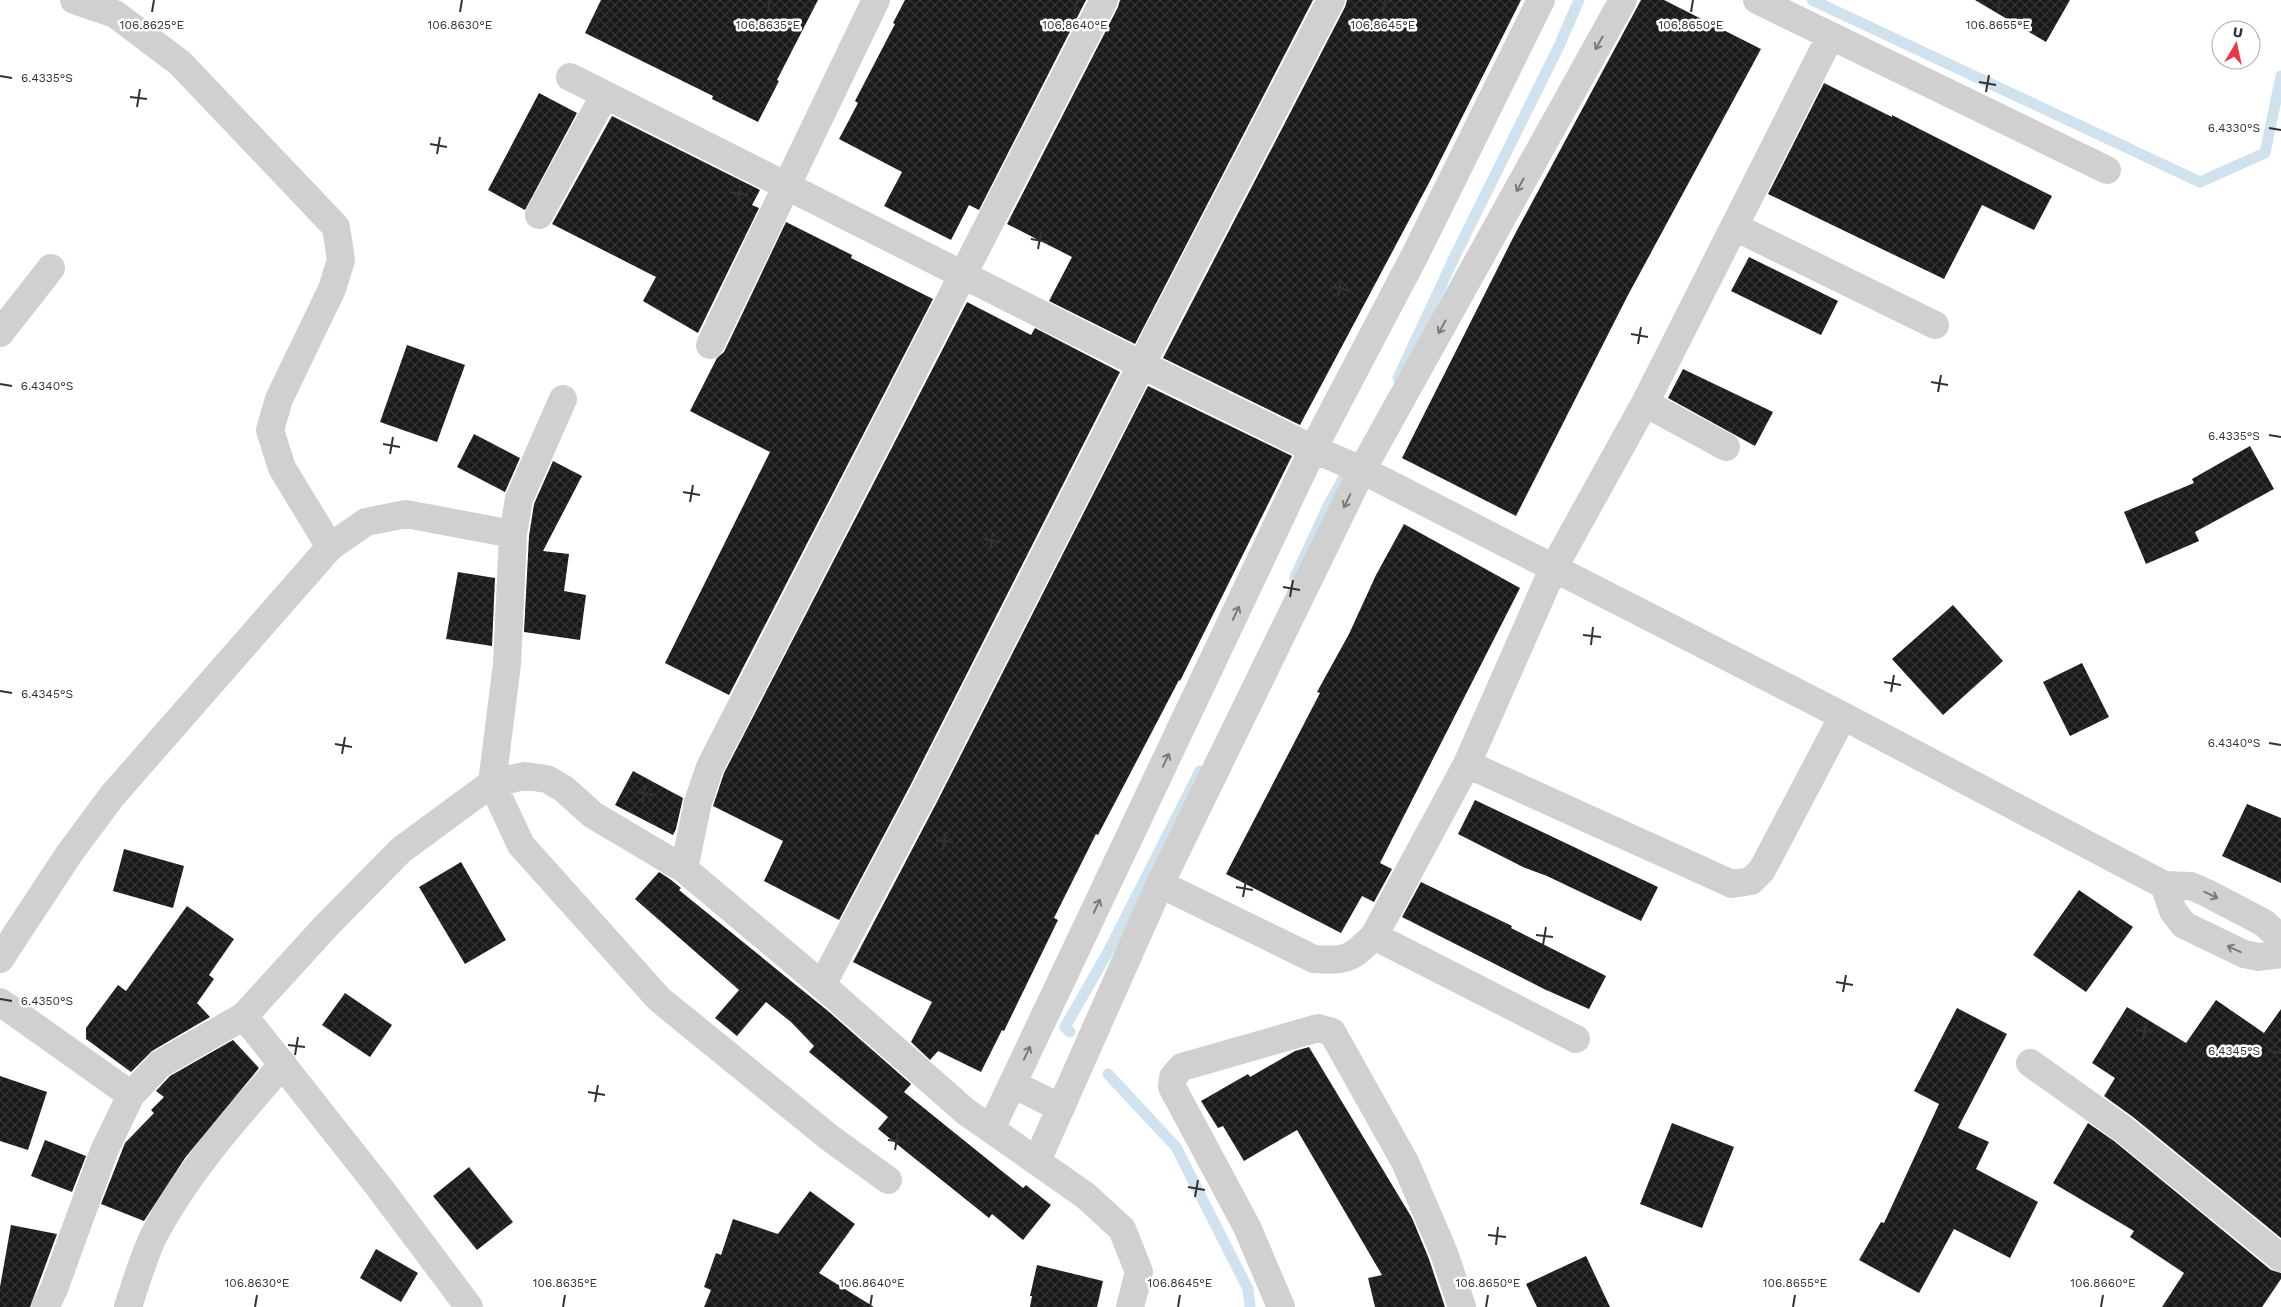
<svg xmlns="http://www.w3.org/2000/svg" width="2281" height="1307" font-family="'Work Sans',sans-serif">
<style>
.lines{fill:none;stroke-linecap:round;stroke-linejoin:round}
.stream{stroke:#cfe2ee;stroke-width:11}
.building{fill:url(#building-cross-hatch)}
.minor{stroke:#d0d0d0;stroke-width:28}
.oneway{stroke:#7a7a7a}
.ticks{fill:none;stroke:#333;stroke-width:2}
.ticks-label{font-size:12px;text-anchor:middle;fill:#333;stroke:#fff;stroke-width:5;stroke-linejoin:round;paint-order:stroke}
</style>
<defs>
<pattern id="building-cross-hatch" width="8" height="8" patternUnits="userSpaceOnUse" patternTransform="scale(1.25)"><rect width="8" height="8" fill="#1a1a1a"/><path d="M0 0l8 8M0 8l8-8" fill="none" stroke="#333"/></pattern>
</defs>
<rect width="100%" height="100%" fill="#fff"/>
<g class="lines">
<path class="stream" d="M1812 0 2200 182 2265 153 2281 76
M1398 378 1454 258 1559 46 1579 0
M1295 577 1328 506 1347 471
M1070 1032 1065 1027 1108 952 1200 771
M1108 1074 1176 1147 1248 1289 1250 1307"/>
</g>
<path class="building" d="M601 0H818L777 80 779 81 758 122 712 99 713 96 585 33Z
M905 0H1086L979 210 969 205 951 240 884 206 902 172 839 139 858 103 855 101 895 24 893 23Z
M1120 0H1313L1135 344 1049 301 1072 257 1007 224 1118 7Z
M1347 0H1521L1430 181 1300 425 1163 358 1345 7Z
M1641 0H1664L1761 49 1627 297 1516 516 1402 458 1515 234Z
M1975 0H2070L2046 42Z
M1824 83 1892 117V115L2052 196 2034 230 1982 205 1944 279 1768 194Z
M539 93 577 113 525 210 488 190Z
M612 116 760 190 752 205 759 208 698 333 643 301 656 277 552 224Z
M786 222 852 255 851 258 933 299 729 695 665 663 770 452 690 411 717 358 724 352Z
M1749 257 1838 301 1821 335 1731 291Z
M967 302 1031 335 1035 328 1120 372 910 786 839 920 764 881 783 841 713 806 724 773Z
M407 345 465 365 437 442 380 422Z
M1683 369 1773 412 1755 446 1668 398Z
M1148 386 1292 456 1180 681 1179 680 1098 835 1096 834 1054 918 1058 920 1004 1031 1002 1030 981 1072 938 1051 930 1060 911 1042 932 1002 853 962 938 800Z
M474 434 520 458 505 492 457 467Z
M2250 446 2274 489 2195 532 2199 541 2146 564 2124 512 2194 483 2192 479Z
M553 461 582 476 543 551 569 554 564 591 586 595 580 640 524 632 529 536 534 504Z
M1404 524 1520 588 1380 863 1392 869 1374 902 1362 896 1341 933 1226 874 1320 693 1317 692 1349 634 1376 575Z
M458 572 495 578 492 646 446 639Z
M1953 605 2003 661 1943 715 1892 659Z
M2082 663 2109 717 2070 736 2043 682Z
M633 771 683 798 676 829 673 835 615 805Z
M1475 800 1658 887 1641 921 1547 876 1523 867 1458 834Z
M2247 804 2281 818V883L2222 856Z
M124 849 184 866 173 908 113 891Z
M461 862 506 940 465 964 419 887Z
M659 872 670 879 681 888 679 890 828 1011 911 1084 904 1092 1023 1188 1026 1185 1051 1205 1023 1240 992 1214 989 1218 878 1129 888 1117 809 1052 814 1046 791 1022 766 1002 737 1036 715 1018 739 990 635 899Z
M1421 882 1512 926 1511 928 1606 976 1589 1009 1544 989 1402 917Z
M2079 890 2133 927 2086 992 2033 955Z
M187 906 234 939 209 975 214 979 197 1003 210 1017 152 1051 131 1072 86 1039V1028L118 985 126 991Z
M345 993 392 1025 370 1057 322 1025Z
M2216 1000 2264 1033 2281 1009V1238L2133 1117 2104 1096 2115 1078 2092 1063 2127 1007 2186 1043Z
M1957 1008 2007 1034 1958 1128 1989 1142 1976 1169 2038 1202 2010 1258 1954 1229 1919 1293 1859 1260 1881 1222 1884 1223 1939 1104 1914 1091Z
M233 1040 259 1068 185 1158 144 1221 101 1204 125 1143 154 1113 151 1110 164 1097 156 1091 170 1076Z
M1309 1047 1412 1218 1429 1259 1445 1307H1375L1368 1278 1382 1275 1297 1130 1244 1161 1223 1126 1218 1128 1201 1101 1248 1074 1250 1077 1295 1051Z
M0 1076 47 1092 28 1150 0 1141Z
M1672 1123 1734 1147 1702 1228 1640 1204Z
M2088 1123 2114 1141 2271 1270 2281 1273V1279L2262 1307H2162L2184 1273 2130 1237 2134 1231 2053 1183Z
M45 1140 86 1156 72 1192 31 1176Z
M469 1167 513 1222 477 1250 433 1196Z
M810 1191 855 1224 819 1273 874 1307H704L711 1290 704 1287 716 1253 721 1255 733 1219 778 1234Z
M11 1225 57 1234 30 1307H0V1287Z
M376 1249 418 1273 401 1302 360 1278Z
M1586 1256 1610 1307H1537L1526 1284Z
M1037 1265 1103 1281 1097 1307H1030L1032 1296H1030Z"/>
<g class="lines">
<path class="minor" d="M74 0 115 14 180 63 336 227 341 260 332 289 279 399 270 430 282 468 330 547
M1104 0C974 256 840 511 710 767L698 802 684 869 822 985 965 1111 1086 1196 1122 1229 1139 1272 1130 1307
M1757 0 2107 170
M570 77 1142 365 1313 449 1362 470 1843 716 2164 885 2191 886 2207 893 2264 923 2274 932 2281 943
M539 215 604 96
M1735 227 1935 325
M0 333 51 268
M710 345 876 0
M563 399 519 499 513 534 507 664 492 783 521 845 659 999 830 1138 888 1180
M1645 403 1726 447
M1467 764 1732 884 1751 881 1762 870 1843 716
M1160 884 1314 959C1346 961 1350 960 1374 936L1467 764 1553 569 1645 403 1830 37
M2164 885 2173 911 2184 925 2244 954 2259 957 2281 954
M1374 936 1576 1039
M0 959 69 854 112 796 330 547 366 522 406 514 513 534
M822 985 924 793 1150 348 1331 0
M0 1002 131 1095
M244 1016 379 1187 469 1307
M2030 1063 2123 1129 2281 1258
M1013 1084 1061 1108
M991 1129 1313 449 1415 255 1541 0
M1037 1161 1160 884 1362 470 1623 0
M45 1307 54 1289 104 1151 131 1095 160 1064 244 1016 326 926 401 850 492 783 525 776 547 779 564 789 593 815 684 869
M128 1307C136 1283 143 1258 154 1235 188 1171 236 1118 283 1064
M1281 1307 1247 1227 1172 1087 1173 1077 1182 1067 1318 1028 1332 1032 1405 1162 1444 1253 1462 1307"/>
</g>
<defs><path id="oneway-shaft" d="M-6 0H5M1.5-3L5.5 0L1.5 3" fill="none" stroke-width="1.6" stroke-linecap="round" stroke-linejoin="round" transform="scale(1.25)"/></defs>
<g class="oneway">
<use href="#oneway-shaft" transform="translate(1599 43) rotate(119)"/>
<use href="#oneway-shaft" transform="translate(1520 185) rotate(119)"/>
<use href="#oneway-shaft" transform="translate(1442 327) rotate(119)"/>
<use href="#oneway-shaft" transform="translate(1347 501) rotate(116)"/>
<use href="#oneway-shaft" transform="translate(1236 613) rotate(-65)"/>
<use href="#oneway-shaft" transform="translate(1166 760) rotate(-65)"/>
<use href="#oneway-shaft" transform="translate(2211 895) rotate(26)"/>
<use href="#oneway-shaft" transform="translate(1097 906) rotate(-65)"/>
<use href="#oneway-shaft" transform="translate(2234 949) rotate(-155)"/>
<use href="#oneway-shaft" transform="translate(1027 1053) rotate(-65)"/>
</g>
<path class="ticks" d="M152 12 154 0M460 12 462 0M768 12 770 0M1075 12 1077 0M1383 12 1385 0M1691 12 1693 0M1998 12 2000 0M0 76 12 78M1979 82 1996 85M1986 92 1989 75M130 97 147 99M137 107 140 89M2269 128 2281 130M430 144 447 147M437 154 440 137M730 192 748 195M738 202 740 185M1031 239 1048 242M1038 249 1041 232M1331 287 1348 290M1338 297 1341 280M1631 334 1648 337M1638 344 1641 327M1931 382 1948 385M0 384 12 386M1938 392 1941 375M2269 435 2281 437M383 444 400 447M390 454 393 437M683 492 700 495M690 502 693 485M983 539 1000 542M990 549 993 532M1283 587 1300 590M1290 597 1293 580M1583 635 1601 637M1591 645 1593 627M1884 682 1901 685M0 691 12 693M1891 692 1894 675M2269 743 2281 745M335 744 352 747M342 754 345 737M635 792 653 795M643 802 645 785M936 840 953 842M943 850 946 832M1236 887 1253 890M1243 897 1246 880M1536 935 1553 937M1543 945 1546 927M1836 982 1853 985M1843 992 1846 975M0 999 12 1001M2136 1030 2153 1032M2143 1040 2146 1022M288 1045 305 1047M2269 1051 2281 1053M295 1055 298 1037M588 1092 605 1095M595 1102 598 1085M888 1140 905 1142M895 1150 898 1132M1188 1187 1205 1190M1195 1197 1198 1180M1488 1235 1506 1237M1496 1245 1498 1227M255 1307 257 1295M563 1307 565 1295M870 1307 872 1295M1178 1307 1180 1295M1486 1307 1488 1295M1793 1307 1795 1295M2101 1307 2103 1295"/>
<g class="ticks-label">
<text x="1998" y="29">106.8655°E</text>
<text x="152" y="29">106.8625°E</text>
<text x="460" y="29">106.8630°E</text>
<text x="768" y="29">106.8635°E</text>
<text x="1075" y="29">106.8640°E</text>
<text x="1383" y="29">106.8645°E</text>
<text x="1691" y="29">106.8650°E</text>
<text x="47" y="82">6.4335°S</text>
<text x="2234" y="132">6.4330°S</text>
<text x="47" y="390">6.4340°S</text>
<text x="2234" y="440">6.4335°S</text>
<text x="47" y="698">6.4345°S</text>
<text x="2234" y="747">6.4340°S</text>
<text x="47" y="1005">6.4350°S</text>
<text x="2234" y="1055">6.4345°S</text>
<text x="257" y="1287">106.8630°E</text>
<text x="565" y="1287">106.8635°E</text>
<text x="872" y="1287">106.8640°E</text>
<text x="1180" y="1287">106.8645°E</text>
<text x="1488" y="1287">106.8650°E</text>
<text x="1795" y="1287">106.8655°E</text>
<text x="2103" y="1287">106.8660°E</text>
</g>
<g transform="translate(2236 45) rotate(9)"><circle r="24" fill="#ffffff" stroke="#adadad"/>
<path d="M0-4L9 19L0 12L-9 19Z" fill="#e63946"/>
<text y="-8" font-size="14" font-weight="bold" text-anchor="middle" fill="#333333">U</text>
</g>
</svg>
